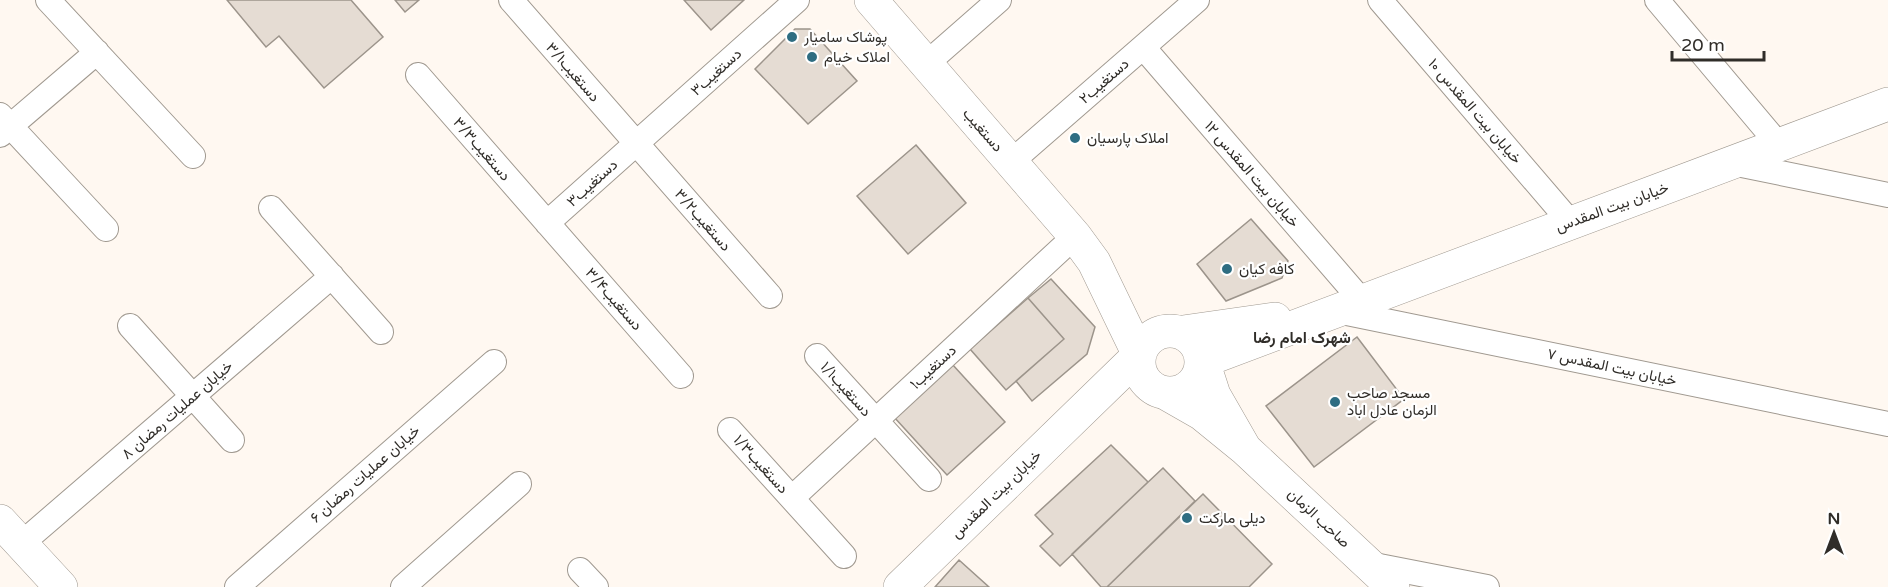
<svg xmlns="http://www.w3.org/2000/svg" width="1888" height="587" font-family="'Varela Round',Vazirmatn,sans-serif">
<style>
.building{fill:#e5dcd3;stroke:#9c948b;stroke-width:1.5}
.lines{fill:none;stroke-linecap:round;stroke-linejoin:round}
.street-casing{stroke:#a09990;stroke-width:26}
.secondary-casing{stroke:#a09990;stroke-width:34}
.street{stroke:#fff;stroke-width:24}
.secondary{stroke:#fff;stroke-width:33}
.poi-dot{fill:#2e6d82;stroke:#fff;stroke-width:2}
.labels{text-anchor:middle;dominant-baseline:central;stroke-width:4.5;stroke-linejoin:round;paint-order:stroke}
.poi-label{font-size:15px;fill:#302d29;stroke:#fff;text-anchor:start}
.street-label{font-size:15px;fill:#302d29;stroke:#fff}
.neighbourhood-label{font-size:16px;font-weight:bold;fill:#302d29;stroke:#fff}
</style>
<rect width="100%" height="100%" fill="#fff8f1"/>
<path class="building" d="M227 0H351L383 37 324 88 279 36 266 47Z
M395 0H419L405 12Z
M684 0H744L711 30Z
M795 29H810L857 81 808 124 755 69Z
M916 145 966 203 908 254 857 196Z
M1251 219 1288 261 1282 278 1226 301 1197 264Z
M1051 279 1095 327 1087 354 1032 401 1016 381 1064 339 1028 298Z
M1028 298 1064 339 1006 390 970 349Z
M1357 337 1404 399 1314 467 1266 406Z
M952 364 1005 422 947 475 894 417Z
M1111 445 1148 482 1060 566 1040 546 1053 534 1035 515Z
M1163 468 1195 501 1107 587H1101L1072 554Z
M1203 494 1272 564 1249 587H1107Z
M959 560 989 587H935Z"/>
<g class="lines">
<g class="street-casing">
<path id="street" d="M48 0 193 156
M511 0 770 296
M1380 0 1571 223
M1657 0 1779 145
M1143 47 1362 301
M926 64 999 0
M418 75 681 376
M0 115 106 229
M0 135 97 52
M1011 162 1197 0
M1732 163 1888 195
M271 208 381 332
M547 223 797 0
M1337 311 1888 424
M130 326 232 440
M817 356 929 479
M730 430 844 556
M792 498 1075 236
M21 544 332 276
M1369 564 1487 587
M580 570 596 587
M237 587 494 362
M403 587 519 484"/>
</g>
<g class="secondary-casing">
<path id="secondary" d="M871 0 1075 236 1094 262 1139 355 900 587
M1139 362a31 31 0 1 1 62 0a31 31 0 1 1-62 0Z
M1183 332 1275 319
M1167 394 1202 414 1245 449 1393 587
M1245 449 1214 395 1203 361 1888 104
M0 521 61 587"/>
</g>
<use href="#street" class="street"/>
<use href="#secondary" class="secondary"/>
</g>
<g class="poi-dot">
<circle cx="792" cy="37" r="6"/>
<circle cx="812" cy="57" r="6"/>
<circle cx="1075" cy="138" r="6"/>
<circle cx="1227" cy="269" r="6"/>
<circle cx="1335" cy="402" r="6"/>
<circle cx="1187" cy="518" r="6"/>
</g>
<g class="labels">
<g class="poi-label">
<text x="804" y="37">پوشاک سامیار</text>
<text x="824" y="57">املاک خیام</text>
<text x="1087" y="138">املاک پارسیان</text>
<text x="1239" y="269">کافه کیان</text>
<text x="1347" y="393">مسجد صاحب<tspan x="1347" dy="17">الزمان عادل اباد</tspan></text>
<text x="1199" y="518">دیلی مارکت</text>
</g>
<g class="street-label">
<text transform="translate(573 72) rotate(49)">۳/۱دستغیب</text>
<text transform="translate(716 72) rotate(-42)">دستغیب۳</text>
<text transform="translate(1104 81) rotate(-41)">۲دستغیب</text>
<text transform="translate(1475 111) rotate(49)">خیابان بیت المقدس ۱۰</text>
<text transform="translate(983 130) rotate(49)">دستغیب</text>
<text transform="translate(482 149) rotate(49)">۳/۳دستغیب</text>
<text transform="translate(1252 174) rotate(49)">خیابان بیت المقدس ۱۲</text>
<text transform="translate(592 183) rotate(-42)">۳دستغیب</text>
<text transform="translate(1612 207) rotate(-20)">خیابان بیت المقدس</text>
<text transform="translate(703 220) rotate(49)">۳/۲دستغیب</text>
<text transform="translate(614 299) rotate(49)">۳/۴دستغیب</text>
<text transform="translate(933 367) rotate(-43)">دستغیب۱</text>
<text transform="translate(1612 367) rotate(12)">خیابان بیت المقدس ۷</text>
<text transform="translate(846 389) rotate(48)">دستغیب۱/۱</text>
<text transform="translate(177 410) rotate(-41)">خیابان عملیات رمضان ۸</text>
<text transform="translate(761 464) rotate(48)">۱/۳دستغیب</text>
<text transform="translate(365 474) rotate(-41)">خیابان عملیات رمضان ۶</text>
<text transform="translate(996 494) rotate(-44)">خیابان بیت المقدس</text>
<text transform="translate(1319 518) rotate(43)">صاحب الزمان</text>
</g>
<g class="neighbourhood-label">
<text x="1302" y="338">شهرک امام رضا</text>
</g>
</g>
<g transform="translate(1834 533)" stroke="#ffffff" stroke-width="4.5" paint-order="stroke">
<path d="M0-4.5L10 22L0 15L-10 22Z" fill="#302d29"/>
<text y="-9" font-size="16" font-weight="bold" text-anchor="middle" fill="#302d29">N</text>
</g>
<path d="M1672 51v9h92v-9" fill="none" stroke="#302d29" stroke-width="3"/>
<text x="1681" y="51" font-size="18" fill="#302d29" stroke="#ffffff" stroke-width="4.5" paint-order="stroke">20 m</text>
</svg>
